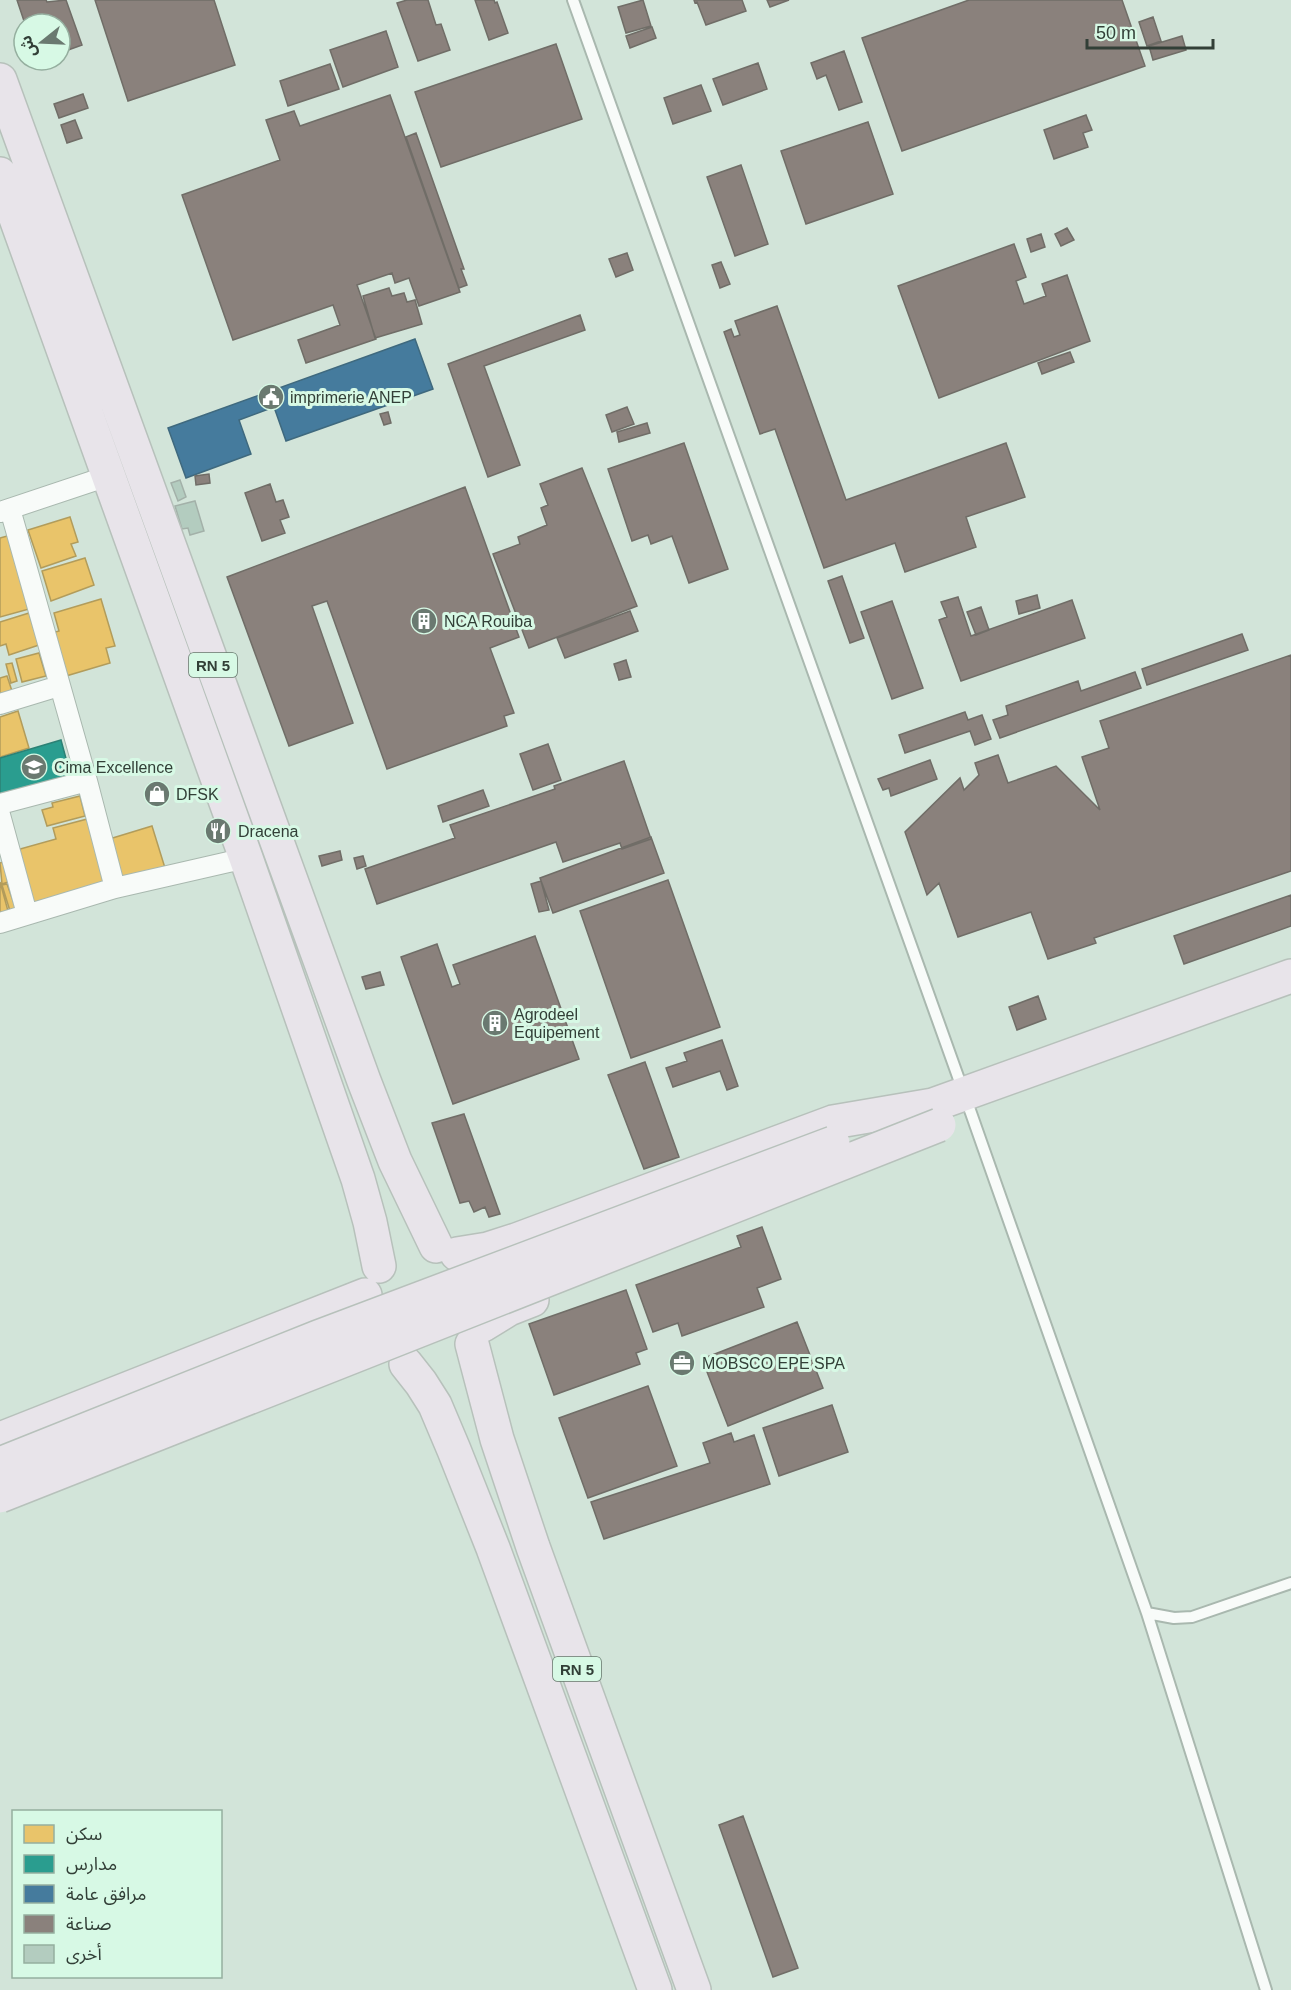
<svg xmlns="http://www.w3.org/2000/svg" width="1291" height="1990" font-family="Arial,'Noto Sans Arabic',sans-serif">
<style>
.homes{fill:#e9c46a;stroke:#b29c5b;stroke-width:1.5}
.schools{fill:#2a9d8f;stroke:#2c8175;stroke-width:1.5}
.public{fill:#457b9d;stroke:#3f697e;stroke-width:1.5}
.industry{fill:#8a817c;stroke:#706d67;stroke-width:1.5}
.building{fill:#b3ccbf;stroke:#a3b1a9;stroke-width:1.5}
.lines{fill:none;stroke-linecap:round;stroke-linejoin:round}
.service-casing{stroke:#a9b8af;stroke-width:14}
.minor-casing{stroke:#a9b8af;stroke-width:22}
.trunk-casing{stroke:#b7c1bb;stroke-width:36}
.service{stroke:#f8fbf9;stroke-width:10}
.minor{stroke:#f8fbf9;stroke-width:20}
.trunk{stroke:#e8e4ea;stroke-width:33}
.trunk-bridge-casing{stroke:#b7c1bb;stroke-width:36;stroke-linecap:butt}
.trunk-bridge{stroke:#e8e4ea;stroke-width:33}
.labels{text-anchor:middle;dominant-baseline:central;stroke-width:6;stroke-linejoin:round;paint-order:stroke}
.shield{fill:#d7f9e5;stroke:#64776b;stroke-width:1.5}
.shield-label{font-size:15px;font-weight:bold;fill:#323f37}
.poi-label{font-size:16px;fill:#323f37;stroke:#d7f9e5;text-anchor:start}
</style>
<rect width="100%" height="100%" fill="#d2e4d9"/>
<path class="homes" d="M70 517 78 542 71 544 76 556 41 568 28 530Z
M11 535 29 609 0 617V538Z
M85 558 94 585 51 601 42 571Z
M101 599 115 646 106 648 110 663 66 676 52 633 59 631 54 613Z
M29 613 39 645 9 655 6 644 0 646V622Z
M39 653 46 676 22 682 16 659Z
M12 663 17 681 11 683 6 664Z
M7 676 12 691 0 695V678Z
M18 711 29 748 0 757V717Z
M80 796 85 816 47 826 42 810 53 807 52 803Z
M91 818 110 884 29 906 13 851 56 839 53 828Z
M152 826 165 868 119 882 106 840Z
M3 862 8 882 2 884 0 863Z
M0 882 8 911 0 913Z
M7 884 16 909 10 911 2 885Z"/>
<path class="schools" d="M61 740 71 777 0 798V758Z"/>
<path class="public" d="M415 339 433 389 286 441 274 407 239 420 251 454 186 478 168 428Z"/>
<path class="industry" d="M17 0H46L47 2 66 0 82 45 60 53V24H25Z
M95 0H214L235 65 128 101Z
M407 0H428L436 25 441 24 450 50 418 61 397 3Z
M475 0H494L495 3 497 2 508 33 489 40Z
M643 0 651 26 626 33 618 7Z
M694 0H742L746 11 706 25 697 2 695 3Z
M767 0H789L770 7Z
M969 0H1122L1145 66 902 151 862 38Z
M1153 17 1161 41 1147 46 1139 22Z
M652 27 656 38 630 48 626 36Z
M386 31 398 67 343 87 330 50Z
M1182 36 1186 50 1153 60 1149 46Z
M556 44 582 119 441 167 415 92Z
M844 51 862 102 839 110 826 75 817 79 811 63Z
M758 63 767 89 723 105 713 79Z
M330 64 339 89 288 106 280 81Z
M701 85 711 111 673 124 664 98Z
M83 94 88 108 59 118 54 104Z
M390 95 460 292 419 306 409 278 395 283 392 273 357 285 376 339 306 363 298 340 340 325 333 305 233 340 182 195 280 160 266 120 294 111 300 126Z
M1086 115 1092 130 1083 133 1088 147 1054 159 1044 130Z
M75 120 82 138 67 143 61 125Z
M868 122 893 194 806 224 781 151Z
M416 133 464 269H461L467 285 459 288 406 137Z
M741 165 768 244 735 256 707 177Z
M1067 228 1074 240 1061 246 1055 234Z
M1041 234 1045 247 1031 252 1027 239Z
M1014 244 1026 277 1016 281 1024 304 1046 296 1042 284 1067 275 1090 341 939 398 898 286Z
M627 253 633 270 616 277 609 259Z
M721 262 730 284 720 288 712 265Z
M389 288 392 296 404 293 407 302 415 300 422 324 375 338 363 296Z
M777 306 846 500 1006 443 1025 497 966 517 976 547 905 572 895 543 824 568 775 429 760 434 724 332 731 329 734 337 740 335 735 321Z
M580 315 585 330 484 366 520 465 488 477 448 364Z
M1070 352 1074 362 1042 374 1038 363Z
M627 407 634 424 612 432 606 415Z
M388 412 391 423 384 425 380 414Z
M647 423 650 433 619 442 617 432Z
M684 443 728 569 689 583 672 536 651 544 648 535 632 541 608 469Z
M582 468 637 606 529 648 493 554 520 544 518 537 547 525 541 508 548 505 540 484Z
M209 474 210 483 196 485 195 476Z
M270 484 276 502 283 500 289 517 280 520 285 533 262 541 245 493Z
M465 487 519 637 490 648 514 713 504 716 507 726 387 769 327 601 312 606 353 723 289 746 227 577Z
M842 576 864 638 850 643 828 581Z
M1037 595 1040 608 1019 614 1016 601Z
M958 597 971 636 1072 600 1085 638 961 681 939 620 947 617 941 602Z
M892 601 923 688 892 699 861 612Z
M981 607 989 630 976 635 967 612Z
M630 611 638 631 565 658 557 638Z
M1242 634 1248 650 1147 685 1142 669Z
M1291 655V871L1094 938 1096 943 1048 959 1031 912 958 937 939 883 927 895 905 832 960 778 964 790 979 775 975 763 998 755 1008 783 1056 766 1100 810 1082 757 1109 748 1100 721Z
M626 660 631 677 619 680 614 664Z
M1135 672 1141 688 1000 738 993 720 1008 715 1006 706 1078 681 1081 691Z
M965 712 968 720 982 715 991 739 975 745 970 731 905 753 899 735Z
M548 744 561 780 533 790 520 754Z
M930 760 937 779 891 796 889 788 883 790 878 779Z
M624 761 651 839 622 849 620 843 563 862 556 842 377 904 365 869 455 838 450 825 555 789 554 786Z
M483 790 489 806 443 822 438 806Z
M651 837 664 873 553 913 540 878Z
M340 851 342 860 322 866 319 856Z
M363 856 366 866 357 869 354 858Z
M668 880 720 1027 631 1058 580 911Z
M541 881 549 910 539 912 531 884Z
M1291 895V926L1184 964 1174 936Z
M535 936 579 1059 453 1104 401 957 437 944 452 987 460 984 453 965Z
M380 972 384 985 366 989 362 977Z
M1038 996 1046 1019 1017 1030 1009 1007Z
M722 1040 738 1086 727 1090 720 1071 673 1087 666 1068 687 1061 684 1053Z
M645 1062 679 1157 644 1169 608 1075Z
M464 1114 500 1214 489 1217 485 1207 474 1212 469 1201 460 1203 432 1123Z
M762 1227 781 1279 757 1288 764 1307 682 1336 678 1323 653 1332 636 1285 741 1247 737 1236Z
M626 1290 647 1349 636 1353 640 1364 554 1395 529 1324Z
M797 1322 823 1388 728 1426 702 1359Z
M648 1386 677 1466 588 1498 559 1418Z
M832 1405 848 1452 779 1476 763 1428Z
M731 1433 734 1442 754 1435 770 1484 604 1539 591 1502 710 1463 703 1443Z
M743 1816 798 1968 773 1977 719 1825Z"/>
<path class="building" d="M180 480 186 497 178 501 171 483Z
M195 501 204 531 190 535 188 528 182 529 175 506Z"/>
<g class="lines">
<g class="service-casing">
<path id="service" d="M573 0 971 1113 1147 1613 1174 1618 1192 1617 1291 1583
M1147 1613 1266 1990"/>
</g>
<g class="minor-casing">
<path id="minor" d="M10 509 87 781 115 888
M0 512 108 476
M0 704 59 686
M0 804 87 781
M0 815 27 914
M0 923 115 888 246 858"/>
</g>
<g class="trunk-casing">
<path id="trunk" d="M0 80 364 1081 395 1161 436 1246
M0 174 246 858 358 1179 370 1222 379 1266
M457 1254 488 1249 516 1240 833 1122 933 1105 1291 976
M483 1325 509 1309 532 1300
M472 1344 497 1439 533 1547 694 1990
M406 1364 421 1383 435 1405 454 1450 493 1548 655 1990
M0 1439 365 1295"/>
</g>
<use href="#service" class="service"/>
<use href="#minor" class="minor"/>
<use href="#trunk" class="trunk"/>
<g class="trunk-bridge-casing">
<path id="trunk-bridge" d="M0 1464 318 1337 833 1143
M0 1496 939 1125"/>
</g>
<use href="#trunk-bridge" class="trunk-bridge"/>
</g>
<defs>
<g id="civic-disc" transform="scale(1.35)"><circle r="9.5" fill="#6a7970" stroke="#d7f9e5"/><path d="M-.6-6.5H3V-4.5H.6V-3L4-1V1h2V6H-6V1h2V-1L-.6-3ZM-1.2 2.5V6h2.4V2.5Z" fill="#fff"/></g>
<g id="building-disc" transform="scale(1.35)"><circle r="9.5" fill="#6a7970" stroke="#d7f9e5"/><path d="M-4-6H4V6H1V3H-1V6H-4ZM-2.5-4.3h1.7v1.8h-1.7ZM.8-4.3h1.7v1.8H.8ZM-2.5-1h1.7V.8h-1.7ZM.8-1h1.7V.8H.8Z" fill="#fff"/></g>
<g id="university-disc" transform="scale(1.35)"><circle r="9.5" fill="#6a7970" stroke="#d7f9e5"/><path d="M0-5L7-2L0 1L-7-2ZM-4 1L0 2.5L4 1V4Q0 6-4 4Z" fill="#fff"/></g>
<g id="shop-disc" transform="scale(1.35)"><circle r="9.5" fill="#6a7970" stroke="#d7f9e5"/><path d="M-5-2.5h2.3a2.7 3.5 0 0 1 5.4 0H5L5.5 6h-11ZM-1.5-2.5h3a1.5 2.3 0 0 0-3 0Z" fill="#fff"/></g>
<g id="restaurant-disc" transform="scale(1.35)"><circle r="9.5" fill="#6a7970" stroke="#d7f9e5"/><path d="M-5-6h1v4h1v-4h1v4h1v-4h1v5L-1.5 .5V6h-2V.5L-5-1ZM5-6V6H3V1.5H1.5Q1.5-4 5-6Z" fill="#fff"/></g>
<g id="office-disc" transform="scale(1.35)"><circle r="9.5" fill="#6a7970" stroke="#d7f9e5"/><path d="M-6-3h4V-5.5h4V-3h4V5H-6ZM-1-4.5V-3h2v-1.5ZM-6 0V1H6V0Z" fill="#fff"/></g>
</defs>
<g fill-rule="evenodd">
<use href="#civic-disc" x="271" y="397"/>
<use href="#building-disc" x="424" y="621"/>
<use href="#university-disc" x="34" y="767"/>
<use href="#shop-disc" x="157" y="794"/>
<use href="#restaurant-disc" x="218" y="831"/>
<use href="#building-disc" x="495" y="1023"/>
<use href="#office-disc" x="682" y="1363"/>
</g>
<g class="labels">
<g class="shield">
<rect x="189" y="653" width="48" height="24" rx="4.5"/>
<rect x="553" y="1657" width="48" height="24" rx="4.5"/>
</g>
<g class="shield-label">
<text x="213" y="665">RN 5</text>
<text x="577" y="1669">RN 5</text>
</g>
<g class="poi-label">
<text x="290" y="397">imprimerie ANEP</text>
<text x="444" y="621">NCA Rouiba</text>
<text x="54" y="767">Cima Excellence</text>
<text x="176" y="794">DFSK</text>
<text x="238" y="831">Dracena</text>
<text x="514" y="1014">Agrodeel<tspan x="514" dy="18">Equipement</tspan></text>
<text x="702" y="1363">MOBSCO EPE SPA</text>
</g>
</g>
<rect x="12" y="1810" width="210" height="168" fill="#d7f9e5" stroke="#95af9f" stroke-width="1.5"/>
<rect x="24" y="1825" width="30" height="18" fill="#e9c46a" stroke="#95af9f" stroke-width="1.5"/>
<text x="66" y="1840" font-size="18" fill="#323f37">سكن</text>
<rect x="24" y="1855" width="30" height="18" fill="#2a9d8f" stroke="#95af9f" stroke-width="1.5"/>
<text x="66" y="1870" font-size="18" fill="#323f37">مدارس</text>
<rect x="24" y="1885" width="30" height="18" fill="#457b9d" stroke="#95af9f" stroke-width="1.5"/>
<text x="66" y="1900" font-size="18" fill="#323f37">مرافق عامة</text>
<rect x="24" y="1915" width="30" height="18" fill="#8a817c" stroke="#95af9f" stroke-width="1.5"/>
<text x="66" y="1930" font-size="18" fill="#323f37">صناعة</text>
<rect x="24" y="1945" width="30" height="18" fill="#b3ccbf" stroke="#95af9f" stroke-width="1.5"/>
<text x="66" y="1960" font-size="18" fill="#323f37">أخرى</text>
<g transform="translate(42 42) rotate(252)"><circle r="28" fill="#d7f9e5" stroke="#95af9f" stroke-width="1.5"/>
<path d="M0-4.5L10 22L0 15L-10 22Z" fill="#6a7970"/>
<text y="-9" font-size="16" font-weight="bold" text-anchor="middle" fill="#323f37">ش</text>
</g>
<path d="M1087 39v9h126v-9" fill="none" stroke="#323f37" stroke-width="3"/>
<text x="1096" y="39" font-size="18" fill="#323f37" stroke="#d7f9e5" stroke-width="4.5" paint-order="stroke">50 m</text>
</svg>
